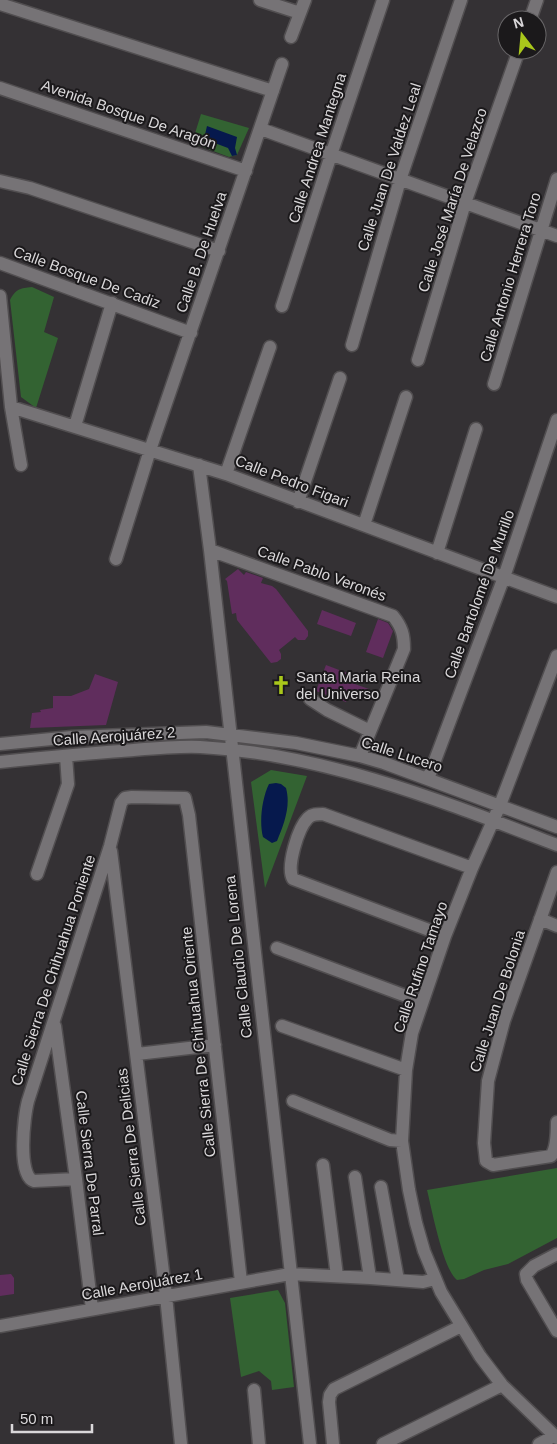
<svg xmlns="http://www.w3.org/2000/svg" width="557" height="1444" font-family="Helvetica,sans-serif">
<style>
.green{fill:#336332}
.water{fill:#06194d}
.building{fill:#602d5d}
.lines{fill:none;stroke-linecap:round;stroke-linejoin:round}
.minor-casing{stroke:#514e50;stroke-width:15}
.minor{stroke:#767376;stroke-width:12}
.labels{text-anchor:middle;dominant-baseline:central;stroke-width:4;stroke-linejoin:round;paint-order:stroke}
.street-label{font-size:15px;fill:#dad8da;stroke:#1b191b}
.poi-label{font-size:15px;fill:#dad8da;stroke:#1b191b;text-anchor:start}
</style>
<rect width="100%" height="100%" fill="#343134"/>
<path class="green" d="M201 114 249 128 237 155 229 157 192 143Z
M32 287 54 297 44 332 58 338 36 408 21 397 10 300C16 289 20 288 32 287Z
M271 770 307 776 265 888 251 782Z
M557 1168V1238L508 1264 484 1270 464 1279 457 1280C443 1269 432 1210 427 1190Z
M278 1290 285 1303 294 1387 272 1390 271 1381 259 1371 241 1377 230 1298Z"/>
<path class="water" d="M207 126 237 137 235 148 237 155 232 156 228 148 204 139Z
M276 783 281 784 286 788C291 806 284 824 277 841L272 843 263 837C259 822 262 798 269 784Z"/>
<path class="building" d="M238 569 244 575 246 572 263 578 261 583 272 586 276 589 308 631V636L305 640H298L295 637 279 650 281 654V659L277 662 271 663 237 620 236 613 232 614 227 581 225 579Z
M322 610 356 623 351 636 317 624Z
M378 619 388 623 393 631 383 658 366 652Z
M326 665 355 676 352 683 369 689 366 697 350 692 346 702 316 691Z
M95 674 118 682 106 725 30 728 32 713 41 712 40 710 53 708V696H71L89 689Z
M11 1274 14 1278V1294L0 1296V1275Z"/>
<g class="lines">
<g class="minor-casing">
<path id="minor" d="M260 0 300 13
M0 4 273 91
M530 20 537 0
M291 37 305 0
M0 88 246 171
M261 129 557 236
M0 181 30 188 219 251
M0 263 191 333
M0 296 11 407 21 465
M282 306 331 155 383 0
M352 345 400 180 461 0
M418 360 465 203 519 50
M494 384 557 179
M11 407 226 474 557 597
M75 426 112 303
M199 465 210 550 310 1444
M226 474 270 347
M298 502 340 378
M364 525 406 397
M210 550 393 616C402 627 404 635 404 649L360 756
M437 553 476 429
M116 559 150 450 282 64
M557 656 500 805 472 868 445 936 412 1033 406 1070 402 1141 409 1190 416 1223 424 1251 441 1292 480 1356 502 1385 557 1438
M310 699 327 710 370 731
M0 744 72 737 206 732 296 743 360 756 384 763 557 827
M0 762C40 758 80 754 121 751 147 749 174 746 200 747 325 754 442 801 557 845
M428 779 504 577 557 420
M111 851 166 1296 181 1444
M557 872 504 1021 488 1081 484 1143 486 1161 493 1165 551 1156C557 1148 557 1133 557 1122
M37 874 68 784 66 756
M540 919 557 926
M445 936 293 879C286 867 298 828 308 818 312 814 317 814 323 814L472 868
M277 948 422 1002
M55 1026 76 1179 92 1309
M282 1026 406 1070
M137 1054 215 1045
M293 1101 390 1140 402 1141
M323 1165 337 1276
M355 1177 370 1278
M76 1179 34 1181C17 1176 24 1116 28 1101L110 846 121 803 125 798 132 797 185 798 189 815 241 1282
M381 1187 398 1280
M557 1254 534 1266 526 1274 527 1280 557 1331
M0 1326 290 1274 370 1278 423 1282 435 1279
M254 1390 259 1444
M333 1444 329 1402 330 1395 334 1389 461 1326
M383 1444 502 1385
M539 1444 554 1436"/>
</g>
<use href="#minor" class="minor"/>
</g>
<defs>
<g id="church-bare" transform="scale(1.5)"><path d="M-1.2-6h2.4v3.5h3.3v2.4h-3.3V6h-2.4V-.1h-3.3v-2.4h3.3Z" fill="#a9c71b" stroke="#1b191b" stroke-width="2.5" paint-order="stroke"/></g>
</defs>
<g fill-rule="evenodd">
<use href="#church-bare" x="281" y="685"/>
</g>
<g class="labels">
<g class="street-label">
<text transform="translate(129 114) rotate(19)">Avenida Bosque De Aragón</text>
<text transform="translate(317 148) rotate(-72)">Calle Andrea Mantegna</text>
<text transform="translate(389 167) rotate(-72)">Calle Juan De Valdez Leal</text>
<text transform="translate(452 200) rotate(-72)">Calle José María De Velazco</text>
<text transform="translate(201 252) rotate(-71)">Calle B. De Huelva</text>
<text transform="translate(87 277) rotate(20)">Calle Bosque De Cadiz</text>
<text transform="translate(510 277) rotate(-73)">Calle Antonio Herrera Toro</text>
<text transform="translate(292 481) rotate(21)">Calle Pedro Figari</text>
<text transform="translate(322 573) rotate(20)">Calle Pablo Veronés</text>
<text transform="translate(479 594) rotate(-70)">Calle Bartolomé De Murillo</text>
<text transform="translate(114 736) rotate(-4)">Calle Aerojuárez 2</text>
<text transform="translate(402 754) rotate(18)">Calle Lucero</text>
<text transform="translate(238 957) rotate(-96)">Calle Claudio De Lorena</text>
<text transform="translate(420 967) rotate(-71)">Calle Rufino Tamayo</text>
<text transform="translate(53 970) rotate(-72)">Calle Sierra De Chihuahua Poniente</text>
<text transform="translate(497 1001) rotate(-72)">Calle Juan De Bolonia</text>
<text transform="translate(198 1042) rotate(-96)">Calle Sierra De Chihuahua Oriente</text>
<text transform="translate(131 1147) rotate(-97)">Calle Sierra De Delicias</text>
<text transform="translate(90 1163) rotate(83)">Calle Sierra De Parral</text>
<text transform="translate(142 1284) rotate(-10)">Calle Aerojuárez 1</text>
</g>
<g class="poi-label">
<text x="296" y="676">Santa Maria Reina<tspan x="296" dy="17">del Universo</tspan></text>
</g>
</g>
<g transform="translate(522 35) rotate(344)"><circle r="24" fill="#1b191b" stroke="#676567"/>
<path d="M0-4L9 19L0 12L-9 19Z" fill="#a9c71b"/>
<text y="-8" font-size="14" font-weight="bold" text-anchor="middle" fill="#dad8da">N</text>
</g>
<path d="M12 1424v8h80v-8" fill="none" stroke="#dad8da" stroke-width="2.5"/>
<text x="20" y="1424" font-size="15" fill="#dad8da" stroke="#1b191b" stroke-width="4" paint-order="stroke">50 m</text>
</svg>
